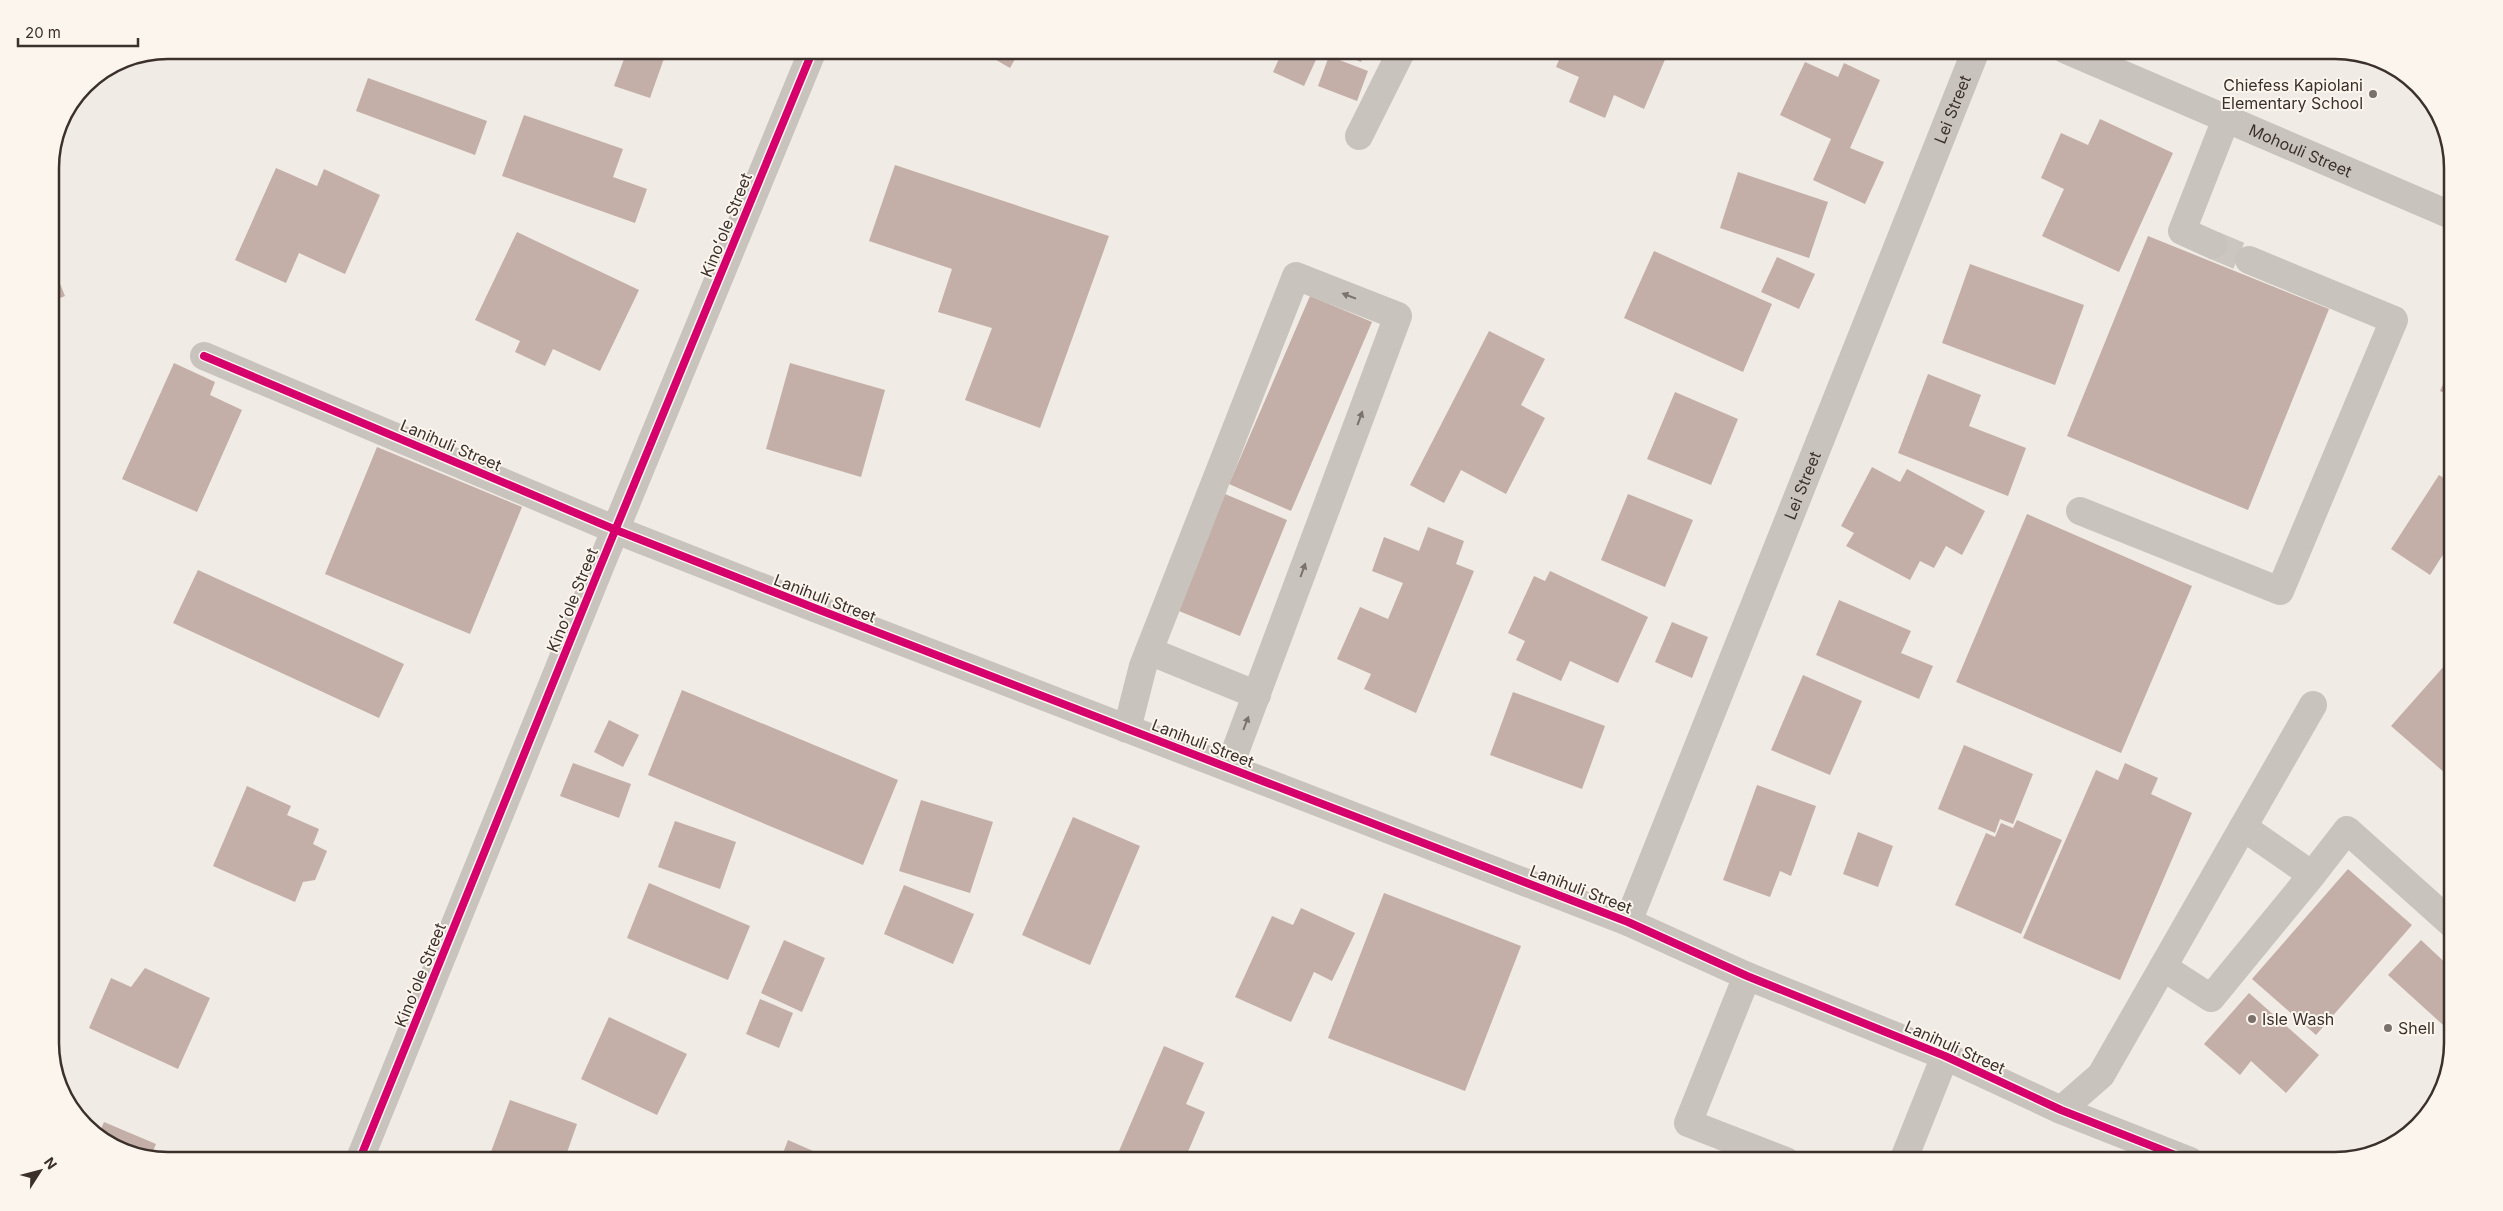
<svg xmlns="http://www.w3.org/2000/svg" width="2503" height="1211" font-family="Inter,sans-serif">
<style>
.building{fill:#c3afa7}
.lines{fill:none;stroke-linecap:round;stroke-linejoin:round}
.minor-tunnel{stroke:#ccc6c0;stroke-width:28;stroke-dasharray:28 14;stroke-linecap:butt}
.minor{stroke:#c9c3be;stroke-width:28}
.cycleway-casing{stroke:#fbf5ee;stroke-width:11}
.cycleway{stroke:#d6006c;stroke-width:8}
.oneway{fill:#7b726d}
.poi-dot{fill:#7a716c;stroke:#fbf5ee;stroke-width:2}
.labels{text-anchor:middle;dominant-baseline:central;stroke-width:4;stroke-linejoin:round;paint-order:stroke}
.poi-label{font-size:16px;fill:#3b302b;stroke:#fbf5ee;text-anchor:start}
.street-label{font-size:16px;fill:#3b302b;stroke:#fbf5ee}
.rim{fill:none;stroke:#3b302b;stroke-width:2.5}
</style>
<rect width="100%" height="100%" fill="#f0ebe5"/>
<path class="building" d="M601 50H667L650 98 614 86 624 59Z
M979 50H1020L1010 68Z
M1155 50H1175L1172 58Z
M1283 50H1313L1319 53 1304 86 1273 72Z
M1332 50H1365L1361 62Z
M1563 50H1669L1644 109 1614 95 1605 118 1569 102 1579 77 1556 67Z
M1329 56 1368 71 1357 101 1318 86Z
M1805 62 1838 77 1844 63 1880 80 1850 148 1884 162 1865 204 1813 180 1831 139 1780 115Z
M368 78 487 121 475 155 356 111Z
M524 115 623 149 613 177 647 189 635 223 502 176Z
M2100 119 2173 153 2119 272 2042 236 2064 189 2041 178 2061 133 2088 145Z
M895 165 1109 236 1040 428 965 400 992 328 938 312 952 269 869 241Z
M276 168 317 186 324 169 380 195 345 274 299 253 286 283 235 260Z
M1738 172 1828 202 1809 258 1720 228Z
M517 232 639 290 600 371 553 349 545 366 515 352 520 341 475 320Z
M2148 236 2329 309 2248 510 2067 436Z
M1654 251 1772 304 1743 372 1624 318Z
M1777 257 1815 274 1799 309 1761 292Z
M50 259 65 296 50 302Z
M1970 264 2084 305 2055 385 1942 343Z
M1310 296 1372 322 1291 511 1229 484Z
M1489 331 1545 359 1521 405 1545 418 1506 494 1461 470 1444 503 1410 485Z
M2453 362V397L2440 391Z
M174 363 215 382 210 395 242 410 197 512 122 479Z
M790 363 885 390 861 477 766 449Z
M1928 374 1981 395 1969 426 2026 448 2008 496 1898 453Z
M1675 392 1738 419 1711 485 1647 459Z
M377 447 522 507 470 634 325 574Z
M1872 467 1900 482 1907 469 1985 511 1962 555 1946 546 1934 568 1920 561 1910 580 1846 546 1854 533 1841 526Z
M2439 475 2453 484V539L2430 575 2391 549Z
M1225 494 1287 520 1240 636 1179 611Z
M1628 494 1693 520 1665 587 1601 560Z
M2027 514 2192 586 2121 753 1956 682Z
M1428 527 1464 541 1456 564 1474 571 1416 713 1364 689 1371 674 1337 659 1360 607 1388 619 1403 583 1372 571 1384 537 1419 551Z
M198 570 404 664 379 718 173 623Z
M1550 571 1648 617 1618 683 1570 661 1561 681 1516 660 1525 641 1508 633 1534 576 1545 581Z
M1839 600 1911 631 1901 653 1933 666 1919 699 1816 655Z
M1672 622 1708 637 1692 678 1655 662Z
M2453 656V780L2391 726Z
M1803 675 1862 701 1830 775 1771 750Z
M682 690 898 780 863 865 648 775Z
M1513 692 1605 726 1582 789 1490 755Z
M609 720 639 735 623 767 594 752Z
M1964 745 2033 774 2013 824 2000 819 1995 833 1938 809Z
M573 763 631 784 619 818 560 796Z
M2125 763 2158 778 2151 794 2192 813 2120 980 2023 938 2096 770 2118 780Z
M1757 785 1816 806 1791 876 1780 871 1770 897 1723 880Z
M247 786 291 806 287 815 319 829 313 844 327 851 315 880 303 882 295 902 213 866Z
M921 800 993 822 970 893 899 871Z
M1073 817 1140 846 1090 965 1022 935Z
M2017 820 2062 840 2021 934 1955 905 1986 833 1995 837 2001 823 2013 828Z
M675 821 736 842 720 889 658 867Z
M1858 832 1893 846 1878 887 1843 874Z
M2348 869 2412 925 2316 1035 2252 979Z
M649 883 750 926 728 980 627 938Z
M904 885 974 914 953 964 884 934Z
M1384 893 1521 946 1465 1091 1328 1038Z
M1301 908 1355 933 1332 981 1314 972 1291 1022 1235 997 1272 916 1293 925Z
M784 940 825 958 802 1012 761 993Z
M2421 940 2453 970V1034L2388 975Z
M145 968 210 998 178 1069 89 1028 111 978 131 987Z
M2249 993 2319 1055 2286 1093 2251 1061 2240 1075 2204 1044Z
M760 999 793 1013 779 1048 746 1034Z
M609 1017 687 1054 657 1115 581 1079Z
M1164 1046 1204 1063 1186 1104 1205 1112 1184 1161H1141L1119 1151Z
M510 1100 577 1124 564 1161 488 1160Z
M104 1122 156 1144 153 1151 177 1161H168L116 1149 88 1124 101 1129Z
M788 1140 836 1161H780Z"/>
<g class="lines">
<path class="minor-tunnel" d="M2213 245 2249 260"/>
<g class="minor">
<path id="s1" d="M2066 50 2453 216"/>
<path d="M1359 136 1402 50"/>
<path d="M2213 245 2182 231 2226 119"/>
<path d="M204 356 616 530 817 609 1628 922 1747 976 1945 1056 2061 1110 2190 1161"/>
<path d="M2080 511 2280 591 2394 320 2249 260"/>
<path d="M1149 651 1257 695"/>
<path d="M1127 729 1143 666 1296 276 1398 316 1229 768"/>
<path d="M2243 827 2312 875 2347 830 2453 925"/>
<path id="s2" d="M1628 922 1976 50"/>
<path d="M2163 967 2211 998 2312 875"/>
<path d="M1747 976 1688 1123 1786 1161"/>
<path d="M2061 1110 2101 1075 2313 705"/>
<path d="M359 1161 600 567 813 50"/>
<path d="M1903 1161 1945 1056"/>
</g>
<g class="cycleway-casing">
<path id="cycleway" d="M204 356 616 530 817 609 1628 922 1747 976 1945 1056 2061 1110 2190 1161
M359 1161 600 567 813 50"/>
</g>
<use href="#cycleway" class="cycleway"/>
</g>
<defs><path id="oneway-solid" d="M-6-.8H1V-3.2L6.5 0L1 3.2V.8H-6Z" transform="scale(1.25)"/></defs>
<g class="oneway">
<use href="#oneway-solid" transform="translate(1349 296) rotate(-159)"/>
<use href="#oneway-solid" transform="translate(1360 418) rotate(-70)"/>
<use href="#oneway-solid" transform="translate(1303 570) rotate(-70)"/>
<use href="#oneway-solid" transform="translate(1246 723) rotate(-69)"/>
</g>
<g class="poi-dot">
<circle cx="2373" cy="94" r="5"/>
<circle cx="2252" cy="1019" r="5"/>
<circle cx="2388" cy="1028" r="5"/>
</g>
<g class="labels">
<g class="poi-label">
<text x="2363" y="85" text-anchor="end">Chiefess Kapiolani<tspan x="2363" dy="18">Elementary School</tspan></text>
<text x="2262" y="1019">Isle Wash</text>
<text x="2398" y="1028">Shell</text>
</g>
<g class="street-label">
<text stroke="none"><textPath href="#s2" startOffset="875">Lei Street</textPath></text>
<text stroke="none"><textPath href="#s1" startOffset="255">Mohouli Street</textPath></text>
<text transform="translate(726 225) rotate(-68)">Kinoʻole Street</text>
<text transform="translate(451 445) rotate(23)">Lanihuli Street</text>
<text stroke="none"><textPath href="#s2" startOffset="470">Lei Street</textPath></text>
<text transform="translate(825 598) rotate(21)">Lanihuli Street</text>
<text transform="translate(572 600) rotate(-68)">Kinoʻole Street</text>
<text transform="translate(1203 743) rotate(21)">Lanihuli Street</text>
<text transform="translate(1581 889) rotate(21)">Lanihuli Street</text>
<text transform="translate(420 975) rotate(-68)">Kinoʻole Street</text>
<text transform="translate(1955 1047) rotate(24)">Lanihuli Street</text>
</g>
</g>
<path d="M0 0H2503V1211H0ZM168 59H2335A109 109 0 0 1 2444 168V1043A109 109 0 0 1 2335 1152H168A109 109 0 0 1 59 1043V168A109 109 0 0 1 168 59Z" fill="#fbf5ee" fill-rule="evenodd"/>
<path class="rim" d="M168 59H2335A109 109 0 0 1 2444 168V1043A109 109 0 0 1 2335 1152H168A109 109 0 0 1 59 1043V168A109 109 0 0 1 168 59Z"/>
<g transform="translate(40 1171) rotate(54)" stroke="#fbf5ee" stroke-width="4" paint-order="stroke">
<path d="M0-4L9 19L0 12L-9 19Z" fill="#3b302b"/>
<text y="-8" font-size="14" font-weight="bold" text-anchor="middle" fill="#3b302b">N</text>
</g>
<path d="M18 38v8h120v-8" fill="none" stroke="#3b302b" stroke-width="2.5"/>
<text x="25" y="38" font-size="15" fill="#3b302b" stroke="#fbf5ee" stroke-width="4" paint-order="stroke">20 m</text>
</svg>
